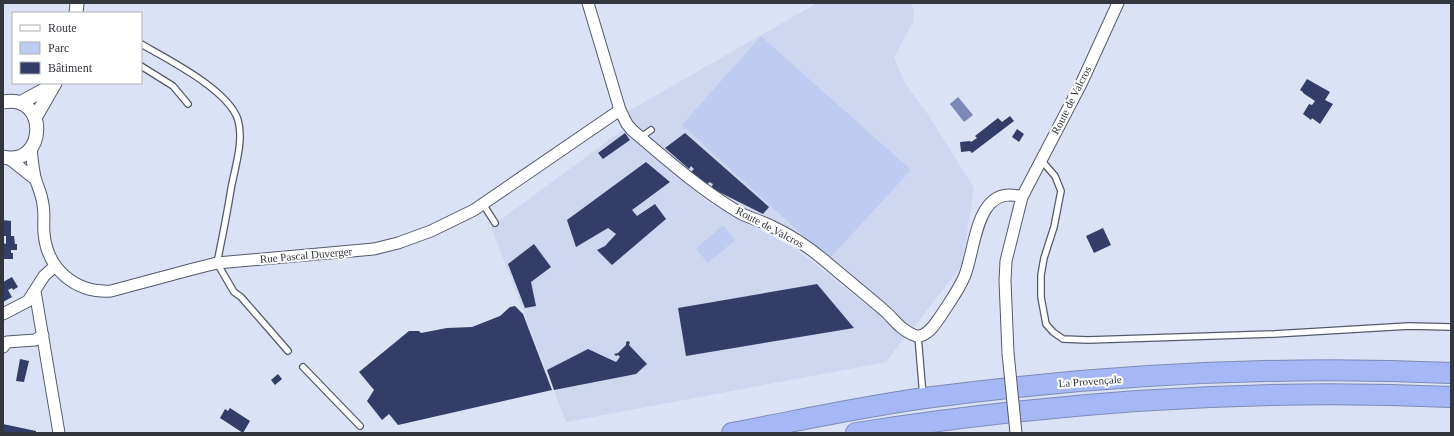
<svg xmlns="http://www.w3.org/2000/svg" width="1454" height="436" font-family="Georgia,serif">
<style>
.built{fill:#ced6f0}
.green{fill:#c0cbf2}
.water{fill:#7b88b8}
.building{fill:#333d68}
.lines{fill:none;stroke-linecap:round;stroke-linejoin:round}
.service-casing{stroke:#555a6b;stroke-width:8}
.minor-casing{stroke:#555a6b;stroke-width:13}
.tertiary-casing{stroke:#555a6b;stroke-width:15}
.motorway-casing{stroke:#7e8ab5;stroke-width:22}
.service{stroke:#fff;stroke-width:5.5}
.minor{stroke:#fff;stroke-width:11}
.tertiary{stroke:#fff;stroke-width:13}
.motorway{stroke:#a6b7f6;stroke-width:20}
.minor-bridge-casing{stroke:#555a6b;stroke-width:13;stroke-linecap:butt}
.minor-bridge{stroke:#fff;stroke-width:11}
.labels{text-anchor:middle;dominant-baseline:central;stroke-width:4;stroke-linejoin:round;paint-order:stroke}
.street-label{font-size:11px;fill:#33363d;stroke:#fff}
</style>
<rect width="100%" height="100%" fill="#dce2f6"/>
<path class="built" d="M817 3H911L914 10 913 22 894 58 906 85 927 113 974 188 962 265 911 331 833 263 731 204 647 140 654 135 648 126 640 132 625 113Z
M625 128 706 201 797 250 906 336 886 362 566 422 491 227Z"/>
<path class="green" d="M761 36 911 170 829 259 682 125Z
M723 225 735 240 708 263 696 249Z"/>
<path class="water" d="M958 97 973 115 964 122 950 104Z"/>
<path class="building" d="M1307 79 1330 92 1325 100 1333 104 1320 124 1312 118 1311 120 1303 114 1309 104 1312 105 1315 101 1303 93V92L1300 90Z
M1010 116 1014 121 972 153 970 151 961 152 960 142 970 141 971 142 977 138 975 136 998 118 1002 122Z
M1017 129 1024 134 1019 142 1012 137Z
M625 133 630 140 603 159 598 153Z
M685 133 769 207 763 214 711 188 713 184 709 182 707 186 691 172 694 169 691 166 689 169 665 148Z
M646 162 670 182 632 210 637 216 655 204 666 219 612 265 597 250 605 246 616 234 608 228 576 247 567 220Z
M3 220 11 221V236H14L15 244H17V250H11V253H13V259H3V243L6 244V236H3Z
M1103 228 1111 245 1094 253 1086 236Z
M534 244 551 267 531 282 536 306 525 308 508 264Z
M12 277 18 287 13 290 12 288 8 290 12 297 3 302V282Z
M817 284 854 328 686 356 678 308Z
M515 306 523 314 552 390 398 425 389 414 382 420 367 401 374 390 359 372 409 331H419L421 333 447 328 472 327 500 316 510 307Z
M627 341 630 342 629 345 647 364 636 374 554 390 547 370 588 349 616 362 620 357 618 355 616 356 614 354 618 353 626 345V343Z
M20 359 29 361 24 382 16 381Z
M278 374 282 379 275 385 271 380Z
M230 408 250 421 243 433 220 418 225 409 228 411Z
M3 424 36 431V433H3Z"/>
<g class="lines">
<g class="service-casing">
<path id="service" d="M141 44C167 59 229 90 238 120 244 141 235 167 231 189 227 214 222 239 217 263L234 292 241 297 288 351
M141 66 173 86 188 104
M641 137 651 130
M1041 160 1055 176 1061 191 1054 227 1044 258 1041 275V297L1046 324 1053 332 1063 339 1088 340 1274 334 1409 326 1451 327
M483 204 495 223
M918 336 923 396
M303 367 360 426"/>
</g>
<g class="minor-casing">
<path id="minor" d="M588 3 620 110 627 124 632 130C667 160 701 190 740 213 750 218 761 221 771 226 793 236 813 250 831 266 850 282 869 297 887 313 892 318 897 324 902 328 906 331 913 336 918 336 928 336 935 324 940 317 949 303 959 290 965 275 976 246 976 183 1022 197
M31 148C32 158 33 171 36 181 39 189 42 196 43 205 45 214 43 223 44 233 47 269 75 293 111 291L193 269 217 263 374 249 398 243 431 231 474 210 620 110
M7 157 36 180
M35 291 59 433
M3 314 28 301 44 276 55 266
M3 347 7 342 35 340 43 335
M1008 353 1005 281 1006 261 1022 197 1081 84 1118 3"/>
</g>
<g class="tertiary-casing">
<path id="tertiary" d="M76 13 77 3
M3 102C50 93 46 168 3 157
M20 103 53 85
M35 118 55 83"/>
</g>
<g class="motorway-casing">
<path id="motorway" d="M732 433C796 421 860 407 925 398 1099 375 1276 365 1451 373
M856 433C1053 402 1252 388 1451 397"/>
</g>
<use href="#service" class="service"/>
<use href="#minor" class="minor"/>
<use href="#tertiary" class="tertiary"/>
<use href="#motorway" class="motorway"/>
<g class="minor-bridge-casing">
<path id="minor-bridge" d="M1008 353 1016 433"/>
</g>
<use href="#minor-bridge" class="minor-bridge"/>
</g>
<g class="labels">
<g class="street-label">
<text transform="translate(1071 100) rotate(-63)">Route de Valcros</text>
<text transform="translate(770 227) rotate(28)">Route de Valcros</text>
<text transform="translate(306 255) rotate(-5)">Rue Pascal Duverger</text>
<text transform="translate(1090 381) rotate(-4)">La Provençale</text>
</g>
</g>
<rect width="1454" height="436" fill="none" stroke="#33363d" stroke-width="8"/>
<rect x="12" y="12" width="130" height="72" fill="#ffffff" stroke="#adafb1"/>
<rect x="20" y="25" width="20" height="6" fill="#ffffff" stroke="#adafb1"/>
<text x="48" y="32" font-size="12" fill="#33363d">Route</text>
<rect x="20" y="42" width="20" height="12" fill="#c0cbf2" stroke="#adafb1"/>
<text x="48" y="52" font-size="12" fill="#33363d">Parc</text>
<rect x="20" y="62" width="20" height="12" fill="#333d68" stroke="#adafb1"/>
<text x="48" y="72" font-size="12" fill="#33363d">Bâtiment</text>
</svg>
